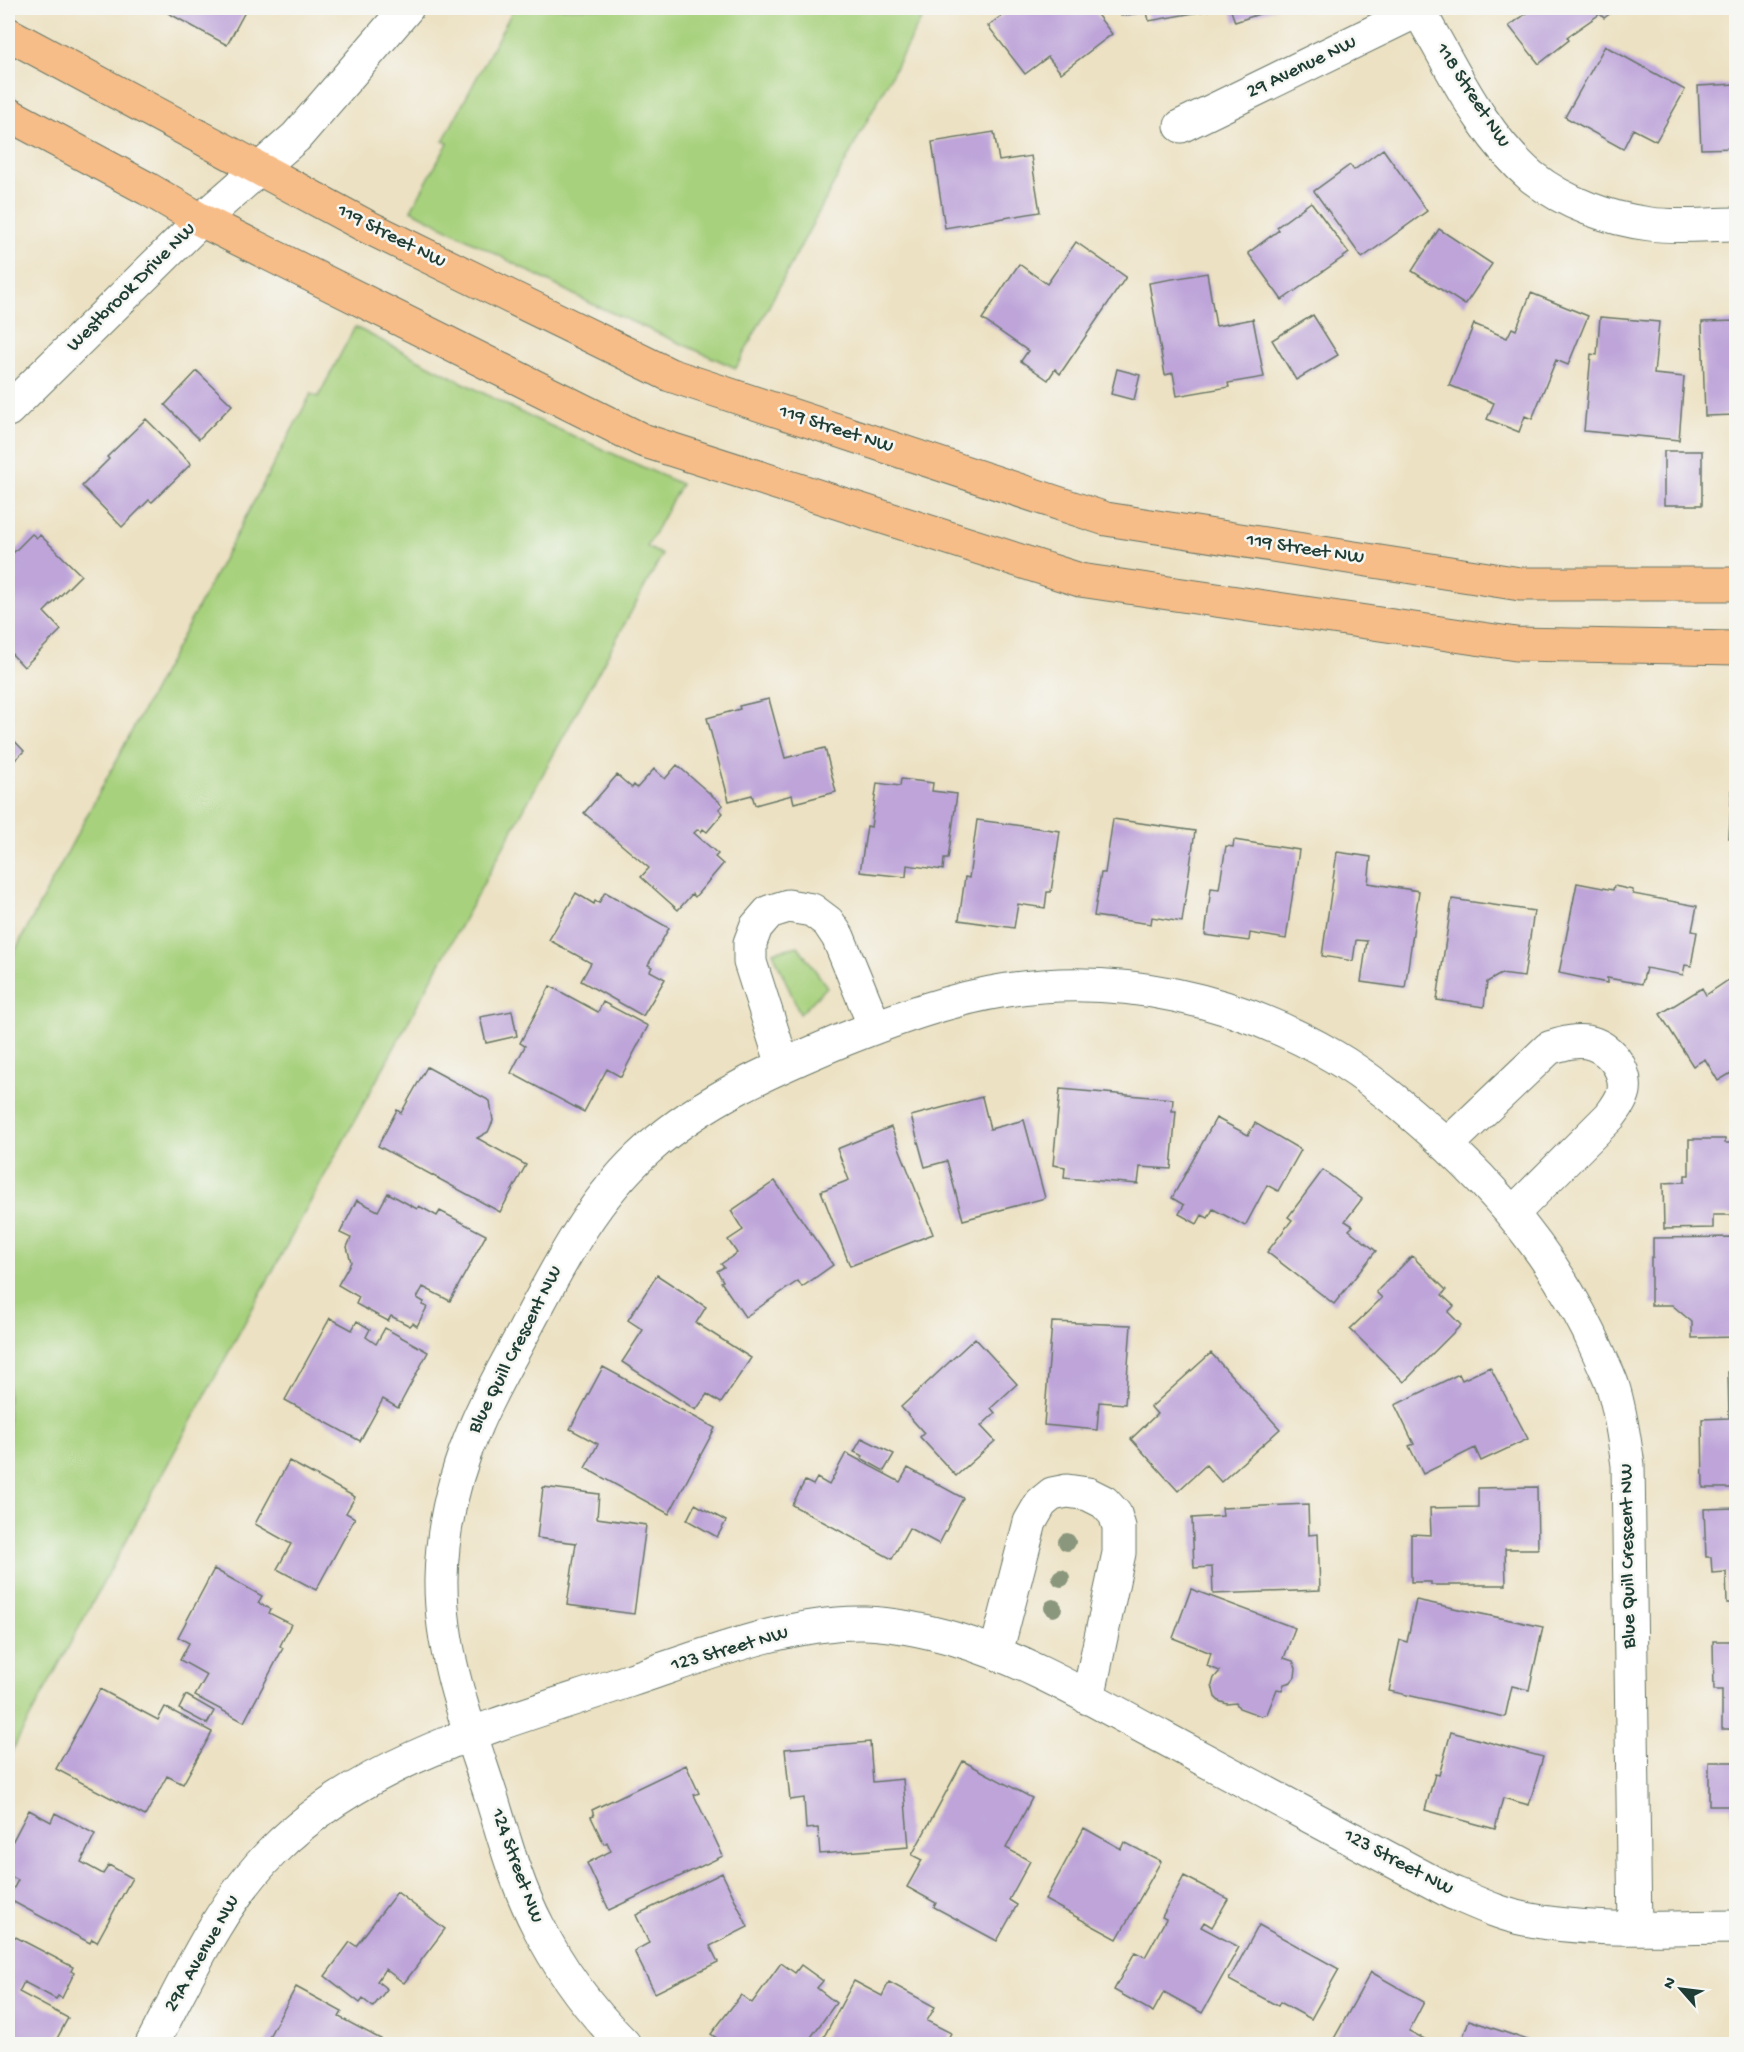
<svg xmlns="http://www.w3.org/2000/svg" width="1744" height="2052" font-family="'Gochi Hand',sans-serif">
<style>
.green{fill:#a7d17d;stroke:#638758;stroke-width:1.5}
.building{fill:#bea4d9}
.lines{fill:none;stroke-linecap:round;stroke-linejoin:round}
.minor-casing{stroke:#677666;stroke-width:35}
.major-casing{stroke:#677666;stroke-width:35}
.minor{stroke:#fff;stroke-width:33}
.major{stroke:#f7bd88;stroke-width:33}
.tree{fill:#8a977c}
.labels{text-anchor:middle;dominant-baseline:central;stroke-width:5;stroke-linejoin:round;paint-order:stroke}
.street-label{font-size:20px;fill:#1f3d34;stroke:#f6f6f2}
</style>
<rect width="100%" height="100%" fill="#f6f6f2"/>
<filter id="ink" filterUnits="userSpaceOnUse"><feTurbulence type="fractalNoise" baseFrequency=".0167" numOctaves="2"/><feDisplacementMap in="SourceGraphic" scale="12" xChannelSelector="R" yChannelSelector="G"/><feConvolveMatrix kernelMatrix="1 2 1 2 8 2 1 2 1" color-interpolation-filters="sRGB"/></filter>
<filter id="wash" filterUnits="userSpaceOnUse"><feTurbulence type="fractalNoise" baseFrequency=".008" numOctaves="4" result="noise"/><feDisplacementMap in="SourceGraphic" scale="24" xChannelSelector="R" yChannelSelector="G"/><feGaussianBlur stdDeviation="1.35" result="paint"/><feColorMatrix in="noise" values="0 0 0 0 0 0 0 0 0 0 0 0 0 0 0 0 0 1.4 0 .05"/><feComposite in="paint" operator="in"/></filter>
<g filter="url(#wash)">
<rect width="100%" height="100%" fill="#ece1c2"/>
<path class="green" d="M514 8H927L736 368 592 304 411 210 448 143 443 141Z
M355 327 522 413 681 484 647 547 662 555 8 1758V964L311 394 318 397Z
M798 946 827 987 800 1014 773 952Z"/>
<g id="blocks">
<path class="building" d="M171 8H247L227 45 168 13Z
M1012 8H1092L1112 34 1061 73 1048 57 1025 74 988 26Z
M1119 8H1210V10L1149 21 1147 12 1121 16Z
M1230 8H1277L1235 22Z
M1534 8H1609L1612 12 1604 18 1600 14 1567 37 1569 40 1539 64 1509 26Z
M1605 46 1685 90 1656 141 1633 129 1623 149 1565 117Z
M1736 84V148L1701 149 1698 86Z
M994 132 999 161 1031 156 1040 212 945 228 932 142Z
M1383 149 1427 211 1362 258 1314 191 1350 165 1354 170Z
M1311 202 1349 253 1282 300 1248 253 1279 230 1277 227Z
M1439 229 1492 264 1465 305 1412 271Z
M1076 242 1126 277 1060 374 1055 369 1048 380 1021 361 1028 351 982 319 1019 264 1047 284Z
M1207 273 1216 326 1253 319 1264 377 1228 383 1229 387 1177 396 1173 373 1165 375 1149 283Z
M1531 293 1588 316 1568 365 1556 360 1532 419 1525 416 1519 432 1487 419 1494 403 1449 385 1474 324 1507 338 1512 328 1516 330Z
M1313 315 1338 355 1296 380 1272 340Z
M1600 317 1659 322 1654 374 1684 377 1679 440 1584 431 1591 354 1597 355Z
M1736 321V415L1705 416 1702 322Z
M1117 369 1140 375 1134 400 1111 394Z
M197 371 232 405 199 439 165 405Z
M146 419 191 464 152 502 149 500 122 527 82 486 109 459 107 457Z
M1664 451H1702V505H1664Z
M32 534 37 538 40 535 81 575 44 612 61 630 24 667 8 650V558Z
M769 699 785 758 825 748 836 792 794 803 792 795 755 805 752 795 729 801 707 718 740 709 739 706Z
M8 734 24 751 8 767Z
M677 765 723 805 719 809 723 813 707 832 703 829 701 832 698 829 694 833 718 854 715 857 723 864 695 897 692 894 678 910 641 877 649 868 584 813 617 775 632 788 634 785 637 788 654 769 665 779Z
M901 779 933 783 932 791 957 794 948 859H944L943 870 907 865 906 877 860 872 867 826 871 827 877 783 900 786Z
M1732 785H1736V839L1729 838Z
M1113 819 1195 831 1182 922 1152 917 1151 924 1094 916 1101 873H1105Z
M977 820 1060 831 1051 892H1047L1045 908 1018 904 1014 928 959 920 965 877 969 878Z
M1234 840 1299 850 1286 939 1250 933 1249 941 1205 935 1211 888 1219 889 1226 846 1233 847Z
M1337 852 1371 857 1368 883 1419 891 1405 988 1361 982 1367 941 1356 940 1353 961 1322 956Z
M1577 883 1613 890 1614 886 1633 890V894L1697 906 1692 931 1697 932 1691 966 1685 965 1683 975 1646 968 1642 984 1607 978V983L1559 973Z
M605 892 669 928 648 965 652 967 650 971 665 979 643 1016 581 981 591 963 549 940 576 893 594 904 595 901 599 903Z
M1452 899 1534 911 1524 977 1501 974 1487 982 1484 1007 1437 1000Z
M1736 975V1070L1718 1081 1705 1059 1693 1066 1660 1014 1702 988 1706 995Z
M550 986 598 1012 603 1002 648 1026 621 1077 607 1069 584 1112 511 1073 525 1046 520 1043Z
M512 1011 517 1036 486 1043 480 1017Z
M427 1067 490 1101 493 1121 488 1132 477 1138 526 1165 500 1212 378 1146 397 1110 401 1113Z
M1060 1089 1173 1099 1172 1111H1176L1171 1169 1140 1167 1138 1184 1064 1178 1065 1167 1053 1165Z
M982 1097 990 1129 1024 1120 1045 1198 963 1220 947 1161 925 1167 911 1116Z
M1216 1118 1248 1135 1255 1123 1301 1150 1278 1191 1267 1185 1245 1226 1213 1209 1208 1218 1202 1215 1197 1224 1179 1214 1184 1205 1172 1198Z
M891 1127 933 1234 850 1266 821 1191 849 1180 837 1149Z
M1689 1139H1725V1143H1736V1215H1713V1228L1664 1229 1663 1183 1685 1182V1175H1689Z
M1323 1170 1362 1199 1345 1221 1353 1226 1349 1230 1376 1251 1334 1304 1267 1252 1292 1220 1288 1217Z
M775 1181 833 1265 802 1287 798 1281 745 1317 721 1282 723 1281 717 1271 724 1267 721 1264 737 1253 728 1240 743 1230 731 1211Z
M388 1193 417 1209 419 1206 437 1216 440 1211 486 1235 450 1301 423 1287 417 1298 424 1302 422 1305 427 1307 417 1326 413 1323 410 1326 391 1316 388 1321 356 1304 359 1297 338 1285 351 1262 347 1247 351 1238 340 1233 357 1200 378 1211Z
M1736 1237V1337L1692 1338V1322L1672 1305H1651V1257H1653V1238Z
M1412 1256 1446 1290 1442 1295 1454 1306 1448 1312 1461 1325 1404 1382 1350 1329 1382 1298 1376 1292Z
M657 1275 706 1307 696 1323 751 1358 721 1403 707 1394 696 1410 622 1362 643 1330 628 1320Z
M330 1318 352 1330 357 1321 370 1329 366 1337 376 1344 385 1328 428 1352 398 1408 383 1399 360 1441 285 1400Z
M1052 1322 1131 1325 1125 1404 1099 1402 1097 1430 1044 1425Z
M975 1338 1017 1384 991 1408 995 1413 981 1426 995 1441 956 1476 920 1437 924 1433 901 1407Z
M1211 1353 1280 1429 1221 1482 1206 1465 1178 1491 1131 1439 1157 1414 1151 1407Z
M603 1367 715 1428 669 1514 585 1468 598 1444 570 1429Z
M1490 1367 1528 1439 1481 1461 1475 1448 1423 1474 1409 1446 1414 1444 1395 1405 1459 1374 1462 1380Z
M1728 1372H1736V1488H1703L1702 1419 1729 1418Z
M862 1438 894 1454 884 1471 861 1458 863 1456 854 1452Z
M846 1453 900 1482 908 1468 963 1498 939 1544 909 1528 892 1559 792 1505 805 1481 813 1485 817 1478 829 1485Z
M289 1461 355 1497 346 1513 355 1518 316 1590 277 1569 291 1544 255 1524Z
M543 1487 599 1494 597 1518 646 1525 634 1614 567 1605 576 1543 537 1538Z
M1537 1487 1538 1549H1505L1506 1585H1431V1582H1411V1534L1431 1535 1430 1508 1478 1507V1488Z
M695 1504 726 1521 717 1537 687 1520Z
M1308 1504 1309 1535 1318 1534 1320 1590 1213 1594 1212 1567 1194 1568 1192 1518 1223 1516 1222 1508Z
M1736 1508V1603H1727L1726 1572 1712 1573 1711 1557H1706L1704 1509Z
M214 1569 262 1596 258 1603 271 1609 269 1613 291 1624 280 1646 283 1648 244 1722 195 1696 207 1675 180 1660 189 1643 178 1637Z
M1191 1589 1295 1628 1284 1658 1293 1661 1296 1668 1295 1677 1291 1682 1284 1684 1282 1690 1277 1689 1267 1714 1261 1716 1239 1708 1236 1703 1227 1704 1219 1701 1215 1697 1212 1685 1214 1678 1220 1671 1207 1666 1211 1653 1173 1638Z
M1416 1600 1543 1627 1529 1690 1512 1686 1505 1717 1389 1691 1400 1640 1407 1642Z
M1713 1641H1736V1729H1722V1690H1714Z
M100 1689 158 1720 165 1707 212 1732 183 1784 167 1776 145 1816 56 1769Z
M186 1695 214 1711 207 1724 179 1709Z
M1451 1732 1543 1757 1529 1805 1503 1798 1495 1829 1425 1810 1435 1774 1439 1775Z
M870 1742 873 1782 903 1779 909 1847 820 1854 818 1828 806 1829 804 1798 790 1800 785 1749Z
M963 1761 1032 1798 1006 1848 1030 1861 1009 1900 1017 1905 997 1941 934 1907 936 1903 907 1887 922 1860 912 1855Z
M1709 1762H1736V1824H1732V1806H1709Z
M686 1765 699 1793 694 1795 723 1856 609 1910 587 1863 611 1851 607 1842 604 1844 591 1817 594 1816 592 1810Z
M29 1810 51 1822 55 1813 95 1834 81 1862 103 1874 109 1865 132 1878 97 1942 92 1939 90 1943 8 1899 18 1880 8 1875V1850Z
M1084 1828 1121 1849 1124 1842 1161 1861 1117 1939 1045 1900Z
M722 1873 748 1927 710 1946 718 1962 655 1993 634 1951 649 1943 636 1915Z
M1184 1876 1228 1899 1212 1927 1204 1922 1201 1927 1239 1947 1202 2013 1164 1992 1153 2012 1114 1990 1135 1952 1145 1957 1166 1919 1162 1917Z
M397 1892 445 1929 404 1983 385 1969 377 1981 387 1989 373 2007 363 1999 360 2003 325 1976 350 1942 356 1946Z
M1259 1925 1339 1969 1311 2019 1280 2002 1278 2006 1229 1980Z
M8 1933 73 1967 71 1971 74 1973 62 1998 58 1996 56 1999 24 1982 19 1992 68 2018 54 2044H8Z
M781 1963 795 1973 801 1965 823 1981 817 1988 836 2003 806 2044H786L778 2039 774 2044H725L711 2034 741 1995 752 2003Z
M1371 1972 1424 2002 1409 2031 1434 2044H1331Z
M854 1981 882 1996 889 1982 935 2007 927 2021 951 2033 945 2044H820Z
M296 1987 342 2012 339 2017 390 2044H265Z
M1469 2020 1530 2041 1528 2044H1458L1460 2039 1462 2040Z"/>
</g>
</g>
<g filter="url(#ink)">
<use href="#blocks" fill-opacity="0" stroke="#677666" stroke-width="1.5"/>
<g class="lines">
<g class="minor-casing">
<path id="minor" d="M1418 8C1425 23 1434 37 1442 52 1466 96 1493 144 1532 177 1565 203 1609 219 1650 224 1678 228 1708 224 1736 224
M1181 126 1419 10
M8 410 201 220 296 137 407 8
M783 1065 750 962V943L756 927 769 912 788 906 812 910 828 922 838 937 875 1027
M1447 1145 1549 1048C1562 1044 1573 1040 1587 1042 1608 1046 1627 1068 1624 1091 1622 1100 1616 1108 1610 1116L1513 1213
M996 1653 1030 1522 1041 1503 1052 1494 1067 1491 1088 1494 1104 1502 1115 1514 1119 1527V1553L1088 1698
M152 2044C187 1978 219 1905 273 1851 366 1757 507 1722 628 1681 700 1657 788 1621 865 1623 894 1624 927 1631 955 1639 1027 1660 1096 1702 1162 1737 1258 1789 1355 1840 1451 1892 1475 1902 1499 1914 1525 1919 1594 1933 1666 1927 1736 1927
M624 2044C590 2010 560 1970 538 1926 517 1886 505 1842 492 1799 469 1728 440 1655 441 1579 442 1527 455 1473 476 1425 489 1394 506 1365 522 1335 557 1269 591 1199 648 1149 706 1098 775 1068 845 1039 898 1018 950 999 1007 990 1119 973 1236 999 1333 1056 1369 1077 1400 1104 1432 1132 1502 1194 1563 1269 1600 1356 1604 1366 1610 1377 1613 1387 1621 1413 1624 1439 1628 1465L1635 1928"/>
</g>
<g class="major-casing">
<path id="major" d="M8 34 364 225 670 375 1106 519 1520 584H1736
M8 114 148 189 201 220 642 440 1080 580 1516 644 1736 648"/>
</g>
<use href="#minor" class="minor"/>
<use href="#major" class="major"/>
</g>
<g class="tree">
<circle cx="1067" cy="1542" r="9"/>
<circle cx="1061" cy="1578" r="9"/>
<circle cx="1053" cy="1608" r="9"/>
</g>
</g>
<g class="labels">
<g class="street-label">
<text transform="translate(1302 68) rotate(-26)">29 Avenue NW</text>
<text transform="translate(1472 96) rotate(57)">118 Street NW</text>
<text transform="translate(391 237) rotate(27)">119 Street NW</text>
<text transform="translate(132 288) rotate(-45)">Westbrook Drive NW</text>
<text transform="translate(836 430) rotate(18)">119 Street NW</text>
<text transform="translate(1305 550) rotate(9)">119 Street NW</text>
<text transform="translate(516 1350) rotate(-63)">Blue Quill Crescent NW</text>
<text transform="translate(1629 1556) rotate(-91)">Blue Quill Crescent NW</text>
<text transform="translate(730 1650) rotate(-16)">123 Street NW</text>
<text transform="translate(1398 1863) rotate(28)">123 Street NW</text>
<text transform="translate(516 1866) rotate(70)">124 Street NW</text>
<text transform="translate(203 1954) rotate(-60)">29A Avenue NW</text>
</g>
</g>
<rect width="1744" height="2052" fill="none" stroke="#f6f6f2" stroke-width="30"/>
<g transform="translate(1681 1989) rotate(298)" stroke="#f6f6f2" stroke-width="4.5" paint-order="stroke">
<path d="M0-4.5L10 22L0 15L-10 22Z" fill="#1f3d34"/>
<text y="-9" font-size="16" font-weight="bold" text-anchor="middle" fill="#1f3d34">N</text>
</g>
</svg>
